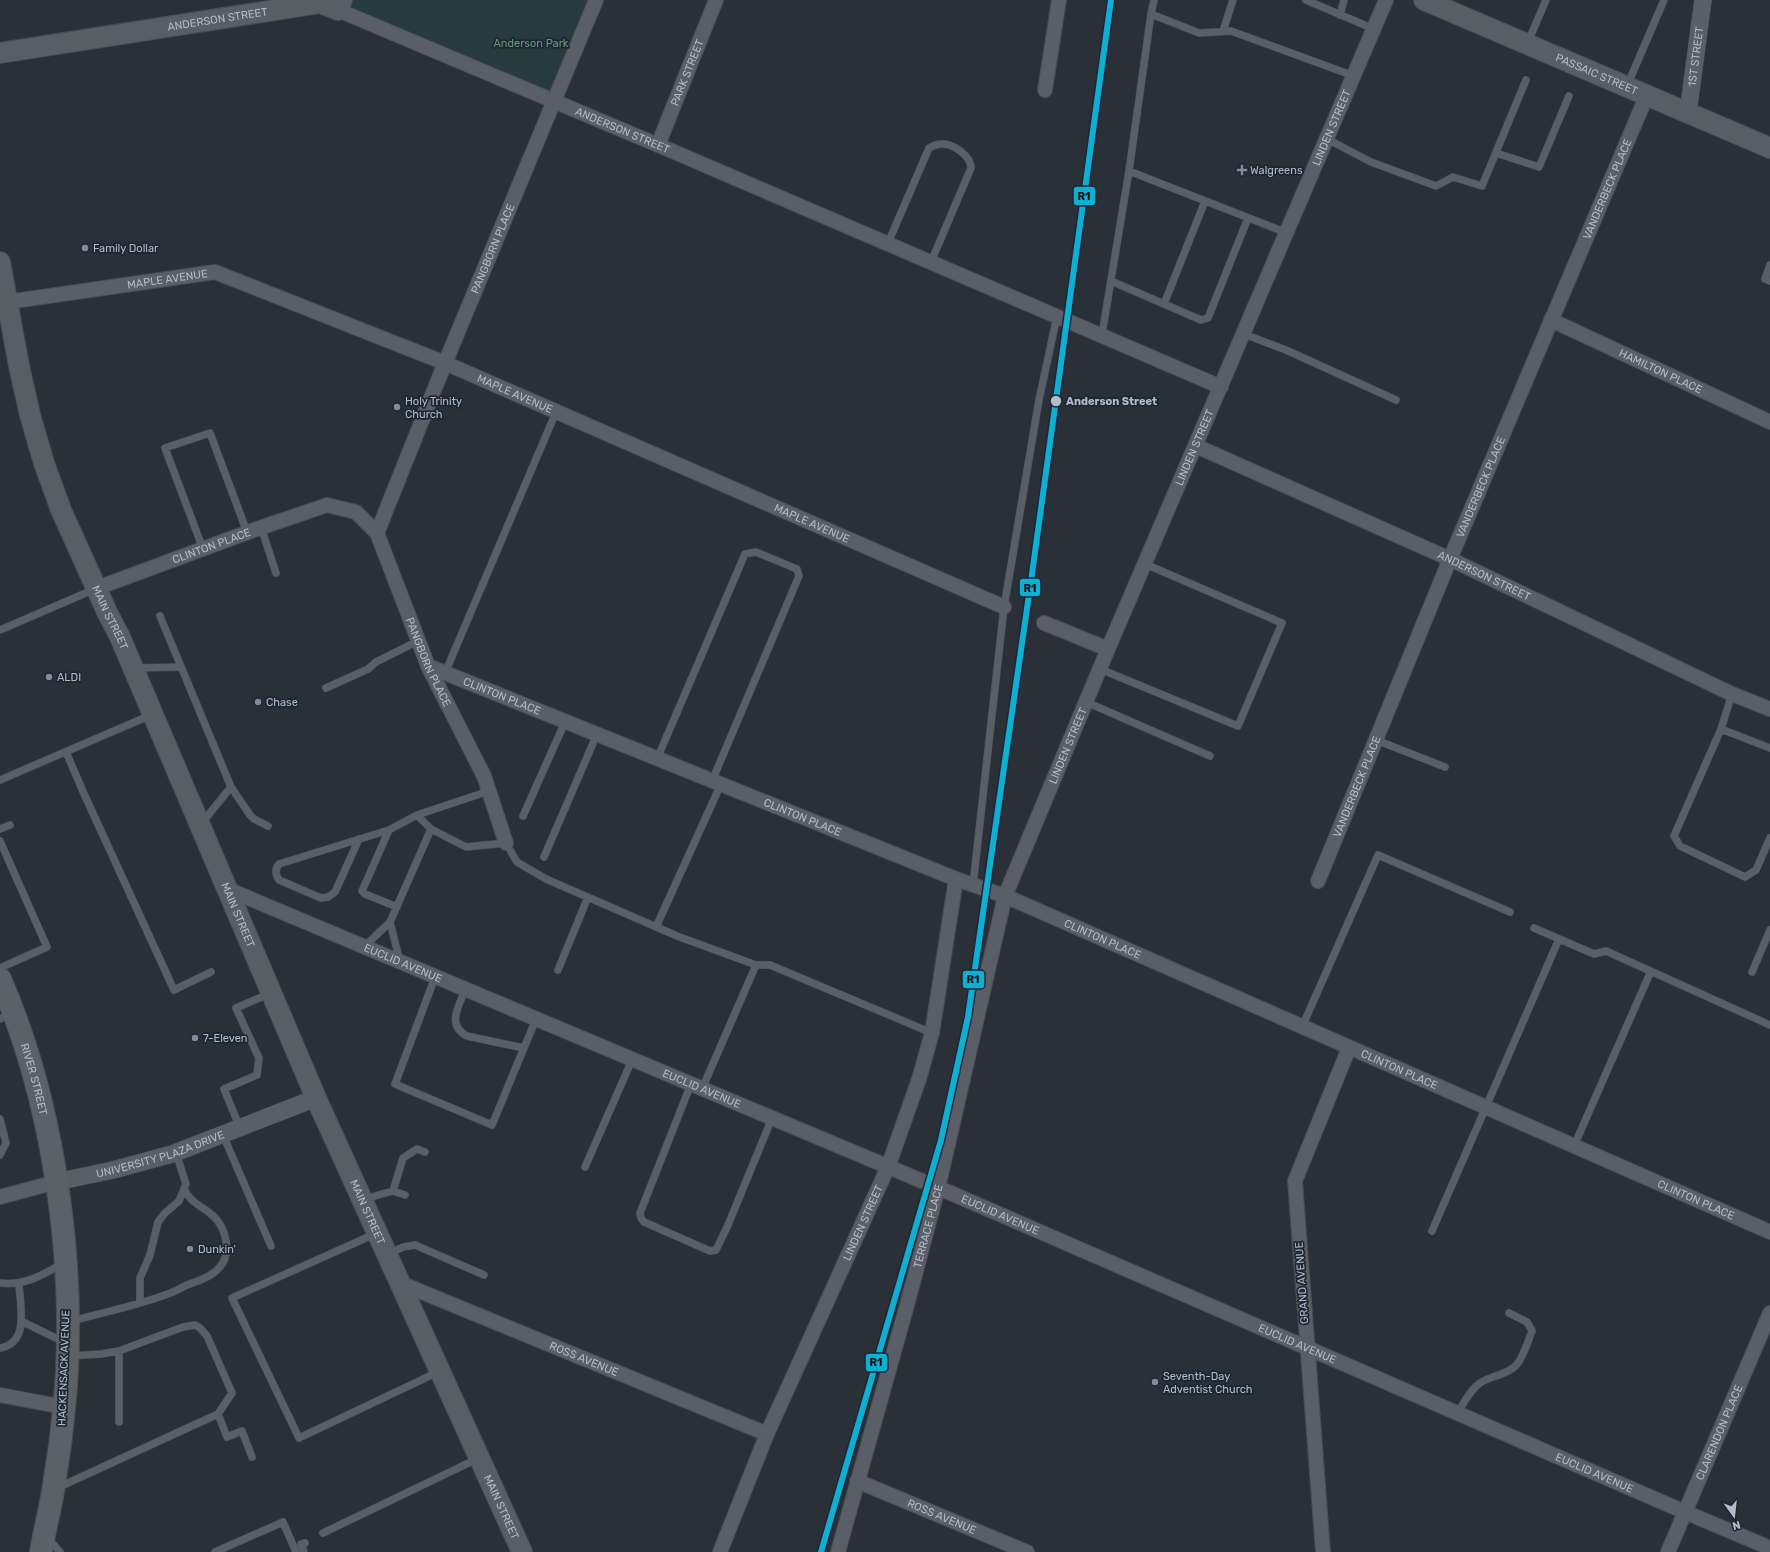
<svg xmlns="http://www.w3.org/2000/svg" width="1770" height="1552" font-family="Rubik,sans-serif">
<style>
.green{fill:#273a3e}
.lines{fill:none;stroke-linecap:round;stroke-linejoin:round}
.service-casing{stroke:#484c53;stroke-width:8}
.minor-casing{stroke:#484c53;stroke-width:16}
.tertiary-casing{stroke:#484c53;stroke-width:18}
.secondary-casing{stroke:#484c53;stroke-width:22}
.primary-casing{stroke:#484c55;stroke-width:24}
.service{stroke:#5a5e66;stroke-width:7}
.minor{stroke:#5a5e66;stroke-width:14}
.tertiary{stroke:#5a5e66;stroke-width:17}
.secondary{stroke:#595d64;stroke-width:20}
.primary{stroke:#5c6168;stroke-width:22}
.rail-1-casing{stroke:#1d2633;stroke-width:9}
.rail-1{stroke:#0dafd3;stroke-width:6}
.poi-dot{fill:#848b96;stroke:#1d2633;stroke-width:1.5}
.stop-dot{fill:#b4bcc9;stroke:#1d2633;stroke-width:1.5}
.labels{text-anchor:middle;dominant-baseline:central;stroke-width:3.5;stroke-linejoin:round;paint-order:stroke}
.street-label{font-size:11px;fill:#b4bcc9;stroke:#1d2633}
.park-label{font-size:11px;fill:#6b9a76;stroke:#1d2633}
.poi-label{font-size:11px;fill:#b4bcc9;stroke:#1d2633;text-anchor:start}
.stop-label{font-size:11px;font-weight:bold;fill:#b4bcc9;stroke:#1d2633;text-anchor:start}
.line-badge{stroke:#1d2633;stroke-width:1.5}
.pale-badge-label{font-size:11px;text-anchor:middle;font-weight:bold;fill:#111}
</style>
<rect width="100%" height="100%" fill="#2a3038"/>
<path class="green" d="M342 0H596L554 101 338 10Z"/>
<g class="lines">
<g class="service-casing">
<path id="service" d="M1154 0 1151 14 1199 33 1231 31 1354 76
M1306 0 1374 29
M1340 15 1344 0
M1223 31 1233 0
M1528 42 1546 0
M1627 86 1664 0
M1327 139 1371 162 1436 186 1453 177 1482 186 1526 80
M1496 153 1539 167 1569 96
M1129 171 1151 14
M888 243 929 148C933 146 936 144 941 144 953 143 971 156 971 168L931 262
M1770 265 1765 279 1770 281
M1111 281 1201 320 1208 318 1248 218
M1164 304 1205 201
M1244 334 1286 350 1396 400
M1102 335 1129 171 1287 233
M261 527 276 573
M203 549 165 448 210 433 247 532
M160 616 231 787 250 815 254 819 268 826
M0 630 95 589
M135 668 181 667
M1100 669 1238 726 1282 623 1145 564
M445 673 556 412
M326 688 368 669 376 662 418 641
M1732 694 1721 729 1674 836 1680 846 1745 877 1756 870 1770 838
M1086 702 1210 756
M1721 729 1770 748
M1376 740 1445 767
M66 752 85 796 174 990 211 972
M657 759 745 554 756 552 797 569 799 576 712 781
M0 780 151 715
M417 815 489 791
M523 816 565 722
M201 824 231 787
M0 829 10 825
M359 839 335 892 328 897 321 898 279 880C275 874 275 869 279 864L389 830
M0 841 47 947 0 968
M544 857 597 734
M973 885 1004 607 1039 400 1057 316
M397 907 365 894 362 891 389 830 417 815 431 829
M390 922 400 962
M656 927 721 784
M1534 928 1594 954 1606 951 1770 1025
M364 947 390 922 431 829 466 847 506 843 517 862 546 879 677 936 756 965 702 1089
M756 965H770L932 1033
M558 970 588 897
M1752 972 1770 930
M435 977 395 1084 492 1125 536 1019
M465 990C459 1006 446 1025 467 1036L524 1048
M0 1019 11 1014
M1302 1027 1378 855 1510 912
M691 1084 640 1213 641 1218 644 1222 710 1251 716 1250 728 1225 772 1118
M0 1119 6 1143 0 1155
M240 1128 224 1089 257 1075 259 1058 236 1008 271 993
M223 1135 271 1246
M1574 1146 1651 971
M585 1167 632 1060
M393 1191 403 1158 417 1149 425 1152
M364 1199 393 1191 405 1195
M1432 1231 1559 939
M377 1233 232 1298 299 1438 438 1372
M388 1254 403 1247 415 1245 484 1275
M0 1283C23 1286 42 1276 61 1264
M140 1303V1278L150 1255 158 1222 165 1213 179 1201 186 1184 176 1153
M21 1321 64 1342
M71 1321C102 1313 135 1306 165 1295 173 1293 180 1288 187 1285 198 1281 211 1277 219 1268 228 1258 228 1245 224 1233 216 1208 193 1209 184 1189
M0 1348C30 1343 20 1306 19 1283
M218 1414 227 1437 242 1431 252 1457
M1457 1414C1464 1403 1470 1390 1480 1383 1492 1375 1509 1375 1518 1363 1524 1355 1528 1341 1532 1331L1527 1322 1509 1313
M119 1422V1351
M57 1488 218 1414 232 1393 207 1336 200 1328 195 1325 183 1327 119 1351 101 1354 69 1356
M323 1533 479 1458
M47 1537 60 1552
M215 1552 283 1522 296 1552
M304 1552 301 1544 305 1543"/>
</g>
<g class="minor-casing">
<g id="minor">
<path id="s1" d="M338 10 658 145 1221 387"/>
<path d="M1045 90 1059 0"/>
<path id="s2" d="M658 145 716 0"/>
<path id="s3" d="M7 302 215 272 445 363 1004 607"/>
<path id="s4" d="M1551 320 1770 422"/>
<path id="s5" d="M1196 446 1450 559 1732 694 1770 709"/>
<path id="s6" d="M377 533 445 363 596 0"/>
<path id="s7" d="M97 588 254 530 327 505 356 512 377 533 428 666 484 776 506 843"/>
<path d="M1044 623 1108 649"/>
<path id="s8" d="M428 666 956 879 1005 896 1770 1232"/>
<path id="s9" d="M1318 881 1450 559 1647 95"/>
<path id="s10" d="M227 889 953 1194 1685 1512 1770 1548"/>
<path d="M0 1197 56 1182"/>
<path id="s11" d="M400 1283 767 1434"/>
<path d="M0 1395 64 1407"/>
<path id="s12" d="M857 1481 1027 1552"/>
<path id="s13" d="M720 1552 767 1434 888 1167 919 1079 932 1033 956 879"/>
<path id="s14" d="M838 1552 907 1305 938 1188 1005 896 1108 649 1386 0"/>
<path d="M1323 1552 1295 1181 1349 1048"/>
<path id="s15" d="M1668 1552 1770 1313"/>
</g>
</g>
<g class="tertiary-casing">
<g id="tertiary">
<path id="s16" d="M1688 113 1703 0"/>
<path id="s17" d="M56 1182 113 1170 172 1154 316 1098"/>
</g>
</g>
<g class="secondary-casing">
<g id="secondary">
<path id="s18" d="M1424 0 1770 148"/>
<path id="s19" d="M0 53 320 3 338 10 342 0"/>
<path id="s20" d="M0 262 19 366 30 415 44 463 61 510 108 614 120 637 316 1098 522 1552"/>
</g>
</g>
<g class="primary-casing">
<g id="primary">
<path id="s21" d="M0 979C55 1105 78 1272 64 1409 62 1432 59 1455 55 1478 52 1503 45 1527 41 1552"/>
</g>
</g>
<use href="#service" class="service"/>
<use href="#minor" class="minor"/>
<use href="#tertiary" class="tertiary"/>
<use href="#secondary" class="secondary"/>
<use href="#primary" class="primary"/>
<g class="rail-1-casing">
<path id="rail-1" d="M821 1552 941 1140 968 1017 1032 574 1111 0"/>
</g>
<use href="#rail-1" class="rail-1"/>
</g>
<g class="poi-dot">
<path d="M1240 164h4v4h4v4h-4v4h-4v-4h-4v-4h4z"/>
<circle cx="85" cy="248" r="4"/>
<circle cx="397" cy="407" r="4"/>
<circle cx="49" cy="677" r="4"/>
<circle cx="258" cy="702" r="4"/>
<circle cx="195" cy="1038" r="4"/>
<circle cx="190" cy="1249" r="4"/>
<circle cx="1155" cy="1382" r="4"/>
</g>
<circle class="stop-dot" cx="1056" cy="401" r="6"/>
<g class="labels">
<g class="street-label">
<text stroke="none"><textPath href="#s19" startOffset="220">ANDERSON STREET</textPath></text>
<text stroke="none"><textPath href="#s16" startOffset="57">1ST STREET</textPath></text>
<text stroke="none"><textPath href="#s2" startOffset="78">PARK STREET</textPath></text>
<text stroke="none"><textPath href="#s18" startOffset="188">PASSAIC STREET</textPath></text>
<text stroke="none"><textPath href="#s14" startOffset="1512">LINDEN STREET</textPath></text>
<text stroke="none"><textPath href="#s1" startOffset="309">ANDERSON STREET</textPath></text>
<text stroke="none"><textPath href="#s9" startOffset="750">VANDERBECK PLACE</textPath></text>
<text stroke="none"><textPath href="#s6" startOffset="307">PANGBORN PLACE</textPath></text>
<text stroke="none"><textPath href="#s3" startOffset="162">MAPLE AVENUE</textPath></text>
<text stroke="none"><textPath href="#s4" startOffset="121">HAMILTON PLACE</textPath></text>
<text stroke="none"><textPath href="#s3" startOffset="534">MAPLE AVENUE</textPath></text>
<text stroke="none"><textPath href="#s14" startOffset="1164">LINDEN STREET</textPath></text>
<text stroke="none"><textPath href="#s9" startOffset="426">VANDERBECK PLACE</textPath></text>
<text stroke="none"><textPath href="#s3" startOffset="858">MAPLE AVENUE</textPath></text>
<text stroke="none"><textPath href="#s7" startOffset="122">CLINTON PLACE</textPath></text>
<text stroke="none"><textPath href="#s5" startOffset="316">ANDERSON STREET</textPath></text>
<text stroke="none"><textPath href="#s20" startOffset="374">MAIN STREET</textPath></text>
<text stroke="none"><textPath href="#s7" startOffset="443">PANGBORN PLACE</textPath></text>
<text stroke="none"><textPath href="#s8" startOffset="80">CLINTON PLACE</textPath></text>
<text stroke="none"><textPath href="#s14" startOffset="840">LINDEN STREET</textPath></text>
<text stroke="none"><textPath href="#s9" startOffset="102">VANDERBECK PLACE</textPath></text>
<text stroke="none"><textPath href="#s8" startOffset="404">CLINTON PLACE</textPath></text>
<text stroke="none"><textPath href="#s20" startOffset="698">MAIN STREET</textPath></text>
<text stroke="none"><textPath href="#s8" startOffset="728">CLINTON PLACE</textPath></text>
<text stroke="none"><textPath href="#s10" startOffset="191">EUCLID AVENUE</textPath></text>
<text stroke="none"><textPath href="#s8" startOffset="1052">CLINTON PLACE</textPath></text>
<text stroke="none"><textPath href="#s21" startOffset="106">RIVER STREET</textPath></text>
<text stroke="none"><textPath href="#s10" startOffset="515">EUCLID AVENUE</textPath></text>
<text stroke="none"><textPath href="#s17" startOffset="108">UNIVERSITY PLAZA DRIVE</textPath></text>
<text stroke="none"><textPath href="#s8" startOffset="1376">CLINTON PLACE</textPath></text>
<text stroke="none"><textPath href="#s20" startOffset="1022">MAIN STREET</textPath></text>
<text stroke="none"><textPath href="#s10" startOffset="839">EUCLID AVENUE</textPath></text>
<text stroke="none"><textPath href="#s13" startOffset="359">LINDEN STREET</textPath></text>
<text stroke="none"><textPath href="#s14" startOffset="338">TERRACE PLACE</textPath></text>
<text transform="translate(1302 1283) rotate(-94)">GRAND AVENUE</text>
<text stroke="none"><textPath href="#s10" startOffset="1163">EUCLID AVENUE</textPath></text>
<text stroke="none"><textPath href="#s11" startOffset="199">ROSS AVENUE</textPath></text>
<text transform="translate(64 1368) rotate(-88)">HACKENSACK AVENUE</text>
<text stroke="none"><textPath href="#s15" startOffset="130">CLARENDON PLACE</textPath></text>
<text stroke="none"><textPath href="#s10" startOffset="1487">EUCLID AVENUE</textPath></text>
<text stroke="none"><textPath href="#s20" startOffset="1346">MAIN STREET</textPath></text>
<text stroke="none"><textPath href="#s12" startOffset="92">ROSS AVENUE</textPath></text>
</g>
<g class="park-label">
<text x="531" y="43">Anderson Park</text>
</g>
<g class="poi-label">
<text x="1250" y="170">Walgreens</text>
<text x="93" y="248">Family Dollar</text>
<text x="405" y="401">Holy Trinity<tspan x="405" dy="13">Church</tspan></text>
<text x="57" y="677">ALDI</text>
<text x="266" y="702">Chase</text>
<text x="203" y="1038">7-Eleven</text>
<text x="198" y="1249">Dunkin'</text>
<text x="1163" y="1376">Seventh-Day<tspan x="1163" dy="13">Adventist Church</tspan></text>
</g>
<g class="stop-label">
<text x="1066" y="401">Anderson Street</text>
</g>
</g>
<g class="line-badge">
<rect x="1073" y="186" width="23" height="20" rx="4" fill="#0dafd3"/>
<rect x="1019" y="578" width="22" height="19" rx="4" fill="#0dafd3"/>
<rect x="962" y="970" width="23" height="19" rx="4" fill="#0dafd3"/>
<rect x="865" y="1353" width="23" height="19" rx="4" fill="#0dafd3"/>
</g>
<g class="pale-badge-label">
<text x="1084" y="200">R1</text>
<text x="1030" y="592">R1</text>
<text x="973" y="983">R1</text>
<text x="876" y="1366">R1</text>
</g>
<g transform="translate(1734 1516) rotate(165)" stroke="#1d2633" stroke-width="3" paint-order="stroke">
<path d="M0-3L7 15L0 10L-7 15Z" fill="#b4bcc9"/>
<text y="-6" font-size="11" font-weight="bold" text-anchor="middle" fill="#b4bcc9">N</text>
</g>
</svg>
